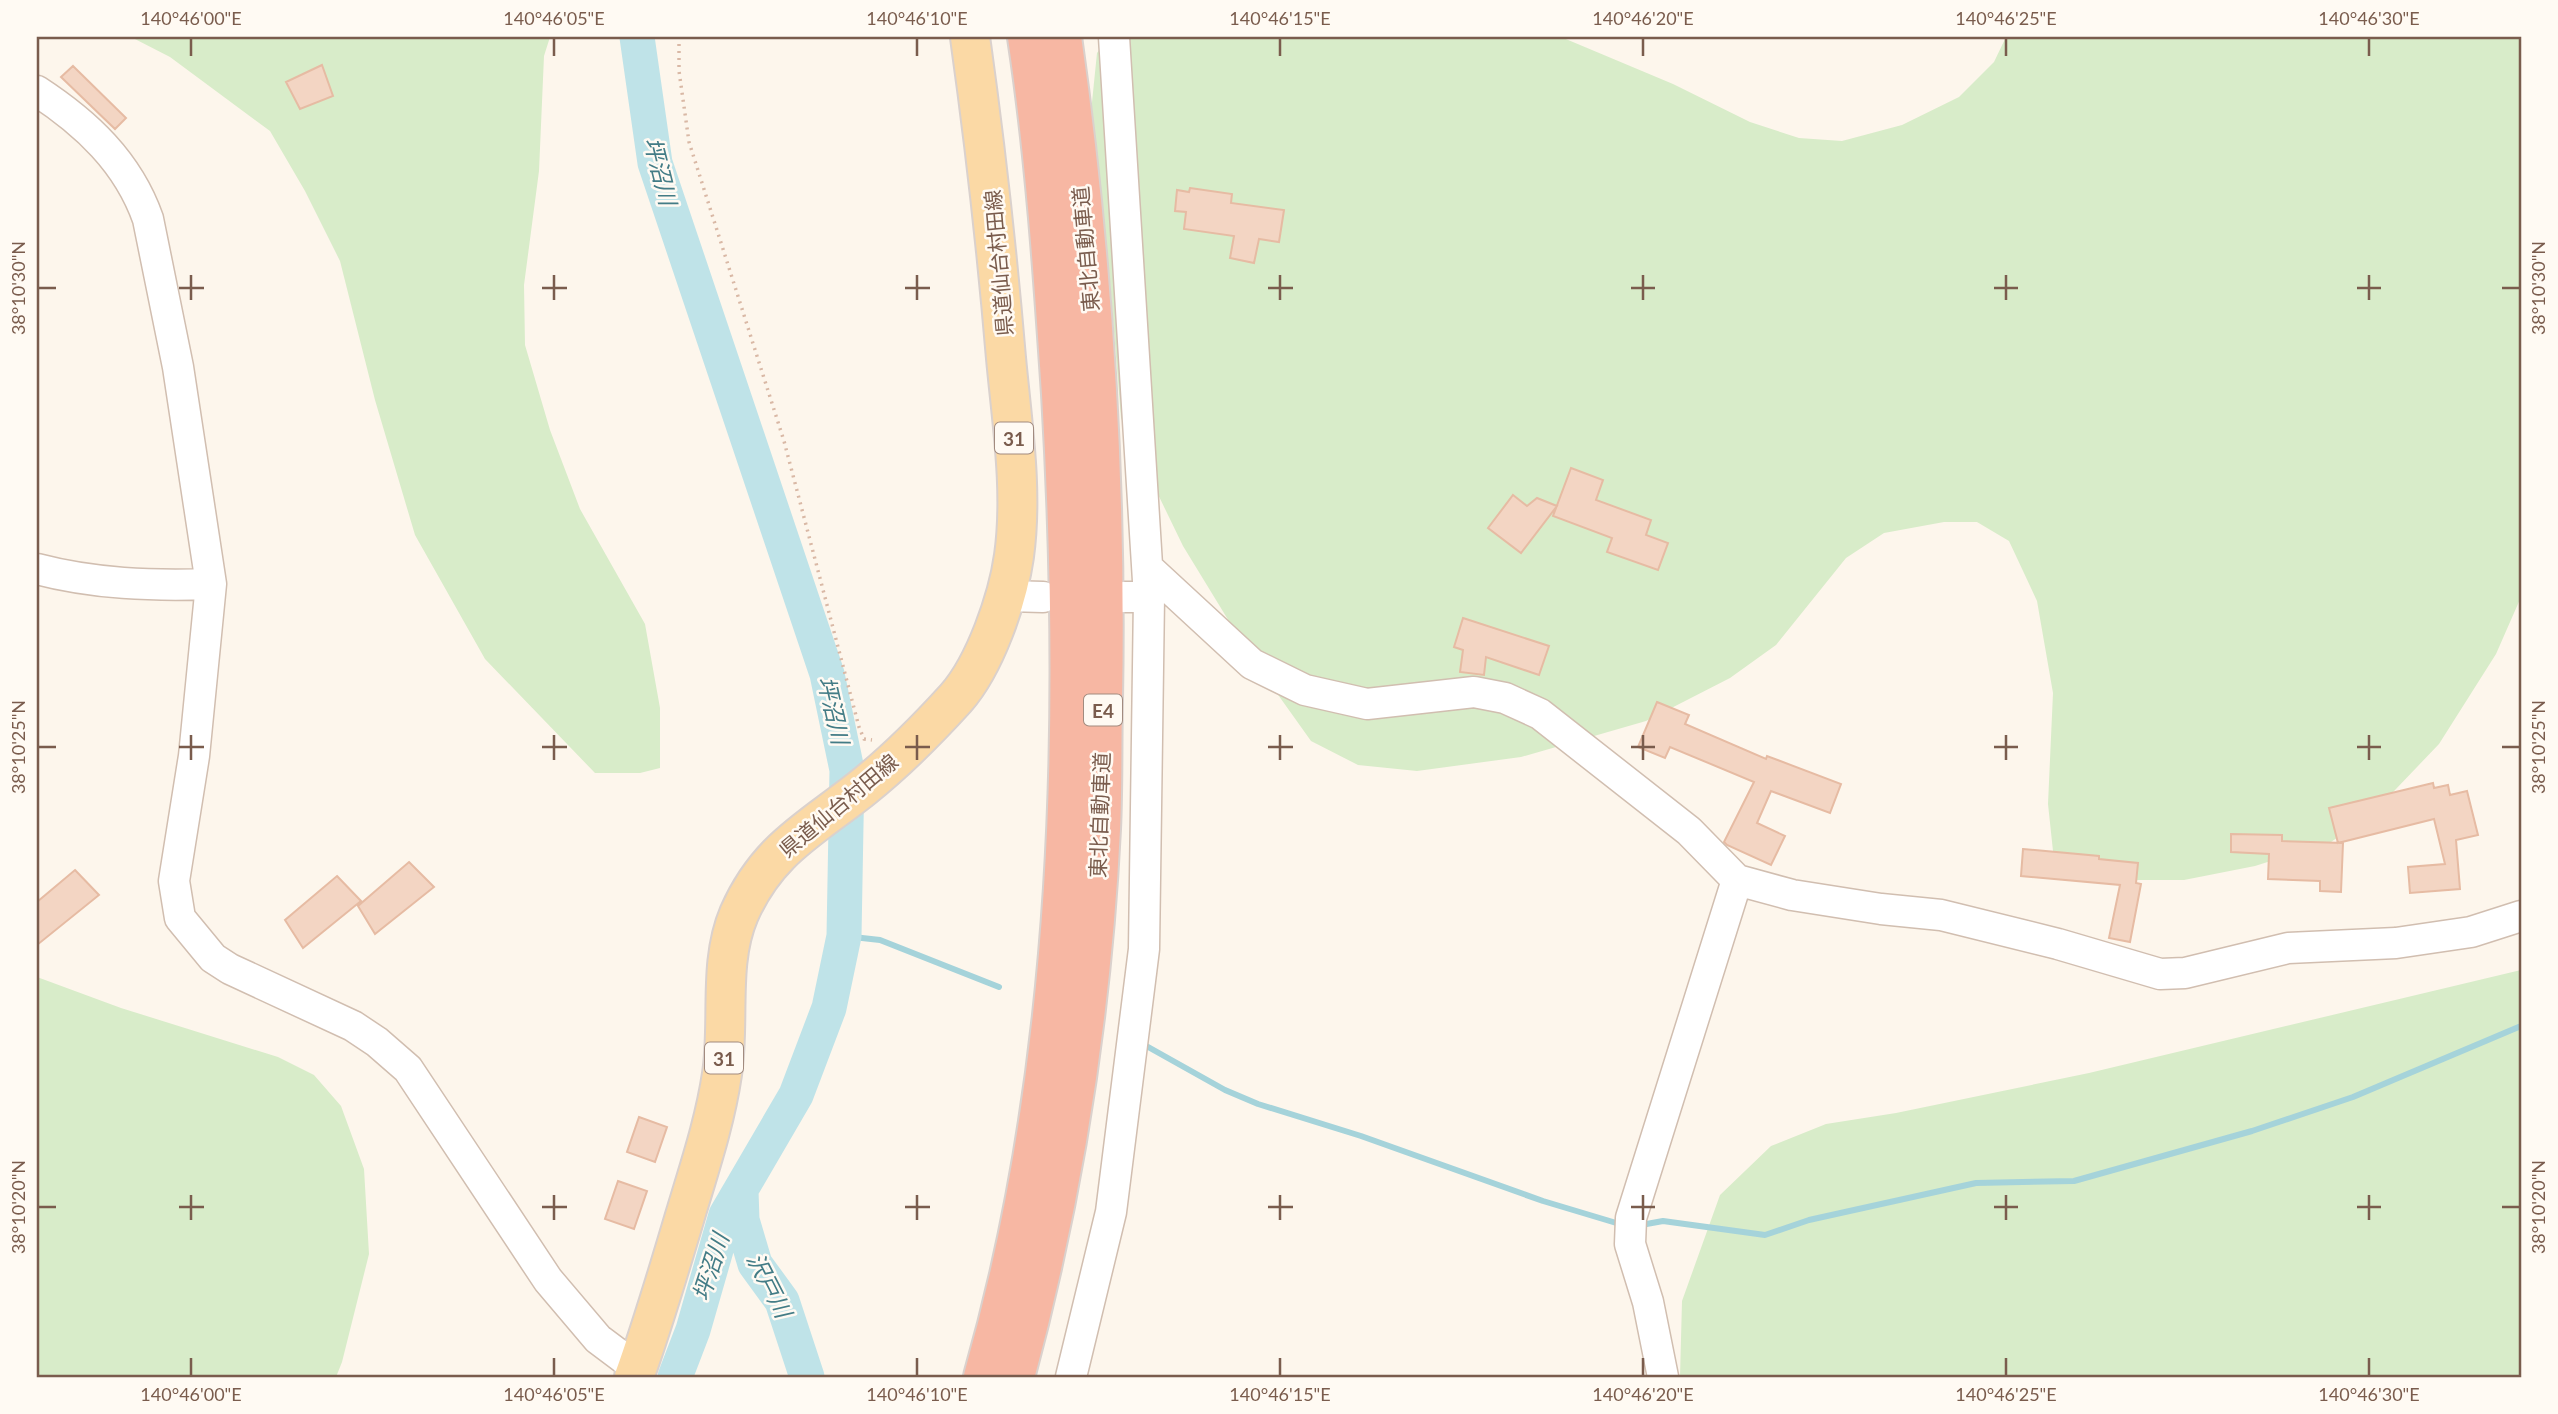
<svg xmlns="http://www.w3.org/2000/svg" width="2558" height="1414" font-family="Lato,'Noto Sans JP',sans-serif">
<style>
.green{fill:#d8ecc9}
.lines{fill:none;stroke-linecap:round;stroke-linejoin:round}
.stream{stroke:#a5d3da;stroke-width:6}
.river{stroke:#bfe3e8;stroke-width:35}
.building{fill:#f3d5c3;stroke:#e6bba3;stroke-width:2}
.minor-casing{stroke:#d1beb0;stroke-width:33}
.major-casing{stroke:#dad1cd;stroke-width:42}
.highway-casing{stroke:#dad1cd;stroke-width:42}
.path{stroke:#d9b8a5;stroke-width:3.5;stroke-dasharray:2 5;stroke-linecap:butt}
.minor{stroke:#fff;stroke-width:30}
.major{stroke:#fbd9a5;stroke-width:38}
.highway{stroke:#f7b7a3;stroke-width:38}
.ticks{fill:none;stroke:#7a5c4d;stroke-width:2.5}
.labels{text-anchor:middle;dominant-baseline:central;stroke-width:5;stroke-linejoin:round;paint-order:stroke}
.shield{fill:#fffaf3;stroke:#a28b7f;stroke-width:2}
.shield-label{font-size:19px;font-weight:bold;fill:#7a5c4d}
.street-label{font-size:21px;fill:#7a5c4d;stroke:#fffaf3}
.water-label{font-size:23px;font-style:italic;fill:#437c86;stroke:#fffaf3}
.neatline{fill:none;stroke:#7a5c4d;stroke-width:2.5}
.ticks-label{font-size:18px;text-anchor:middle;fill:#7a5c4d}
</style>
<rect width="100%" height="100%" fill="#fdf6ec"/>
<path class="green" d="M131 37H550L544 56 539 171 524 285 525 345 550 430 580 509 645 624 660 708V768L640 773H595L485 659 415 535 375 400 340 261 305 191 270 131 170 57Z
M1109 37H1561L1673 84 1750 122 1799 138 1842 141 1902 125 1959 97 1994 62 2006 37H2521V597L2496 654 2439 744 2374 812 2331 842 2255 866 2184 880H2130L2089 870 2053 851 2048 804 2053 693 2037 601 2009 541 1977 522H1944L1884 533 1846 558 1776 645 1730 678 1646 721 1521 757 1417 771 1358 765 1311 741 1249 654 1183 546 1121 418 1110 282 1091 112 1097 53Z
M2521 970V1377H1680L1682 1301 1720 1195 1771 1146 1826 1124 1896 1113 2089 1073Z
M37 977 121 1008 278 1057 314 1075 341 1106 364 1169 369 1254 342 1362 336 1377H37Z"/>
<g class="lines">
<path class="stream" d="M844 936 880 940 999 987
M1141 1043 1225 1090 1258 1104 1361 1136 1543 1201 1623 1225
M1641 1225 1663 1221 1765 1235 1809 1220 1976 1183 2074 1181 2252 1131 2353 1097 2521 1026"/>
<path class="river" d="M637 37 655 163 827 674 847 770 844 936 829 1008 796 1095 726 1215 693 1330 675 1377
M741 1191 742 1220 755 1264 782 1301 807 1377"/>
</g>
<path class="building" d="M322 65 333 96 300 109 286 82Z
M73 66 126 118 115 129 61 77Z
M1190 188 1232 194 1231 203 1284 210 1279 242 1259 239 1254 263 1230 258 1234 236 1184 229 1186 212 1175 211 1177 190 1189 192Z
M1571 468 1603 480 1596 500 1651 520 1646 535 1668 543 1658 570 1607 552 1612 538 1553 516Z
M1513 495 1527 506 1537 498 1557 506 1521 553 1488 528Z
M1463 618 1549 646 1539 675 1486 657 1484 675 1460 672 1463 650 1454 647Z
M1657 702 1689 715 1685 724 1766 759 1767 756 1841 784 1830 813 1771 791 1757 823 1785 836 1771 865 1727 845 1724 842 1754 782 1670 747 1665 758 1638 747Z
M2433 783 2434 788 2448 785 2450 795 2467 791 2478 835 2456 840 2460 889 2410 893 2408 867 2445 864 2434 819 2338 843 2329 808Z
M2231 834 2282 835V841L2343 843 2341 892 2320 891V881L2268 879 2269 854 2231 852Z
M2023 849 2099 856V859L2138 863 2136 883 2141 884 2130 942 2109 938 2120 885 2021 876Z
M409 862 434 887 375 934 358 906Z
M75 870 99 895 37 945V902Z
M337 876 361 901 303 948 285 920Z
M639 1117 667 1127 655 1162 627 1152Z
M618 1181 647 1191 634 1229 605 1219Z"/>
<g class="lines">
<g class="minor-casing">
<path id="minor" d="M37 91C86 123 128 162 148 219L178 367 211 584 194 756 174 881 180 918 213 958 230 969 353 1026 377 1042 408 1069 548 1280 598 1339 638 1369
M1148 568 1252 664 1305 690 1367 704 1474 692 1505 698 1540 714 1689 831 1737 880 1792 895 1881 909 1941 915 2058 944 2160 974 2185 973 2288 948 2396 943 2471 932 2521 916
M37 569C94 584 152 586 211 584
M1007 596 1043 597
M1123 597H1149
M1071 1377 1111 1212 1144 949 1149 597 1114 37
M1663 1377 1648 1302 1630 1244 1631 1218 1737 880"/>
</g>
<g class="major-casing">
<path id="major" d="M634 1377C653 1324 669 1270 685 1216 699 1169 715 1122 722 1074 730 1021 718 963 739 914 767 850 809 830 861 789 895 762 927 730 956 698 985 665 1008 599 1014 556 1023 491 1012 423 1006 358 997 251 985 144 970 37"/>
</g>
<g class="highway-casing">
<path id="highway" d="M983 1377C1073 1062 1080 720 1061 394 1053 275 1045 155 1027 37
M1015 1377C1063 1199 1092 1013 1101 829 1103 786 1102 743 1103 700 1107 479 1093 256 1062 37"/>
</g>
<path class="path" d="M679 37V71L689 142 784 441 859 727 864 739 872 740"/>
<use href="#minor" class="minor"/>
<use href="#major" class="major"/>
<use href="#highway" class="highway"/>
</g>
<path class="ticks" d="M191 38V56M554 38V56M917 38V56M1280 38V56M1643 38V56M2006 38V56M2369 38V56M191 275V300M554 275V300M917 275V300M1280 275V300M1643 275V300M2006 275V300M2369 275V300M38 288H56M179 288H204M542 288H567M905 288H930M1268 288H1293M1631 288H1655M1994 288H2018M2357 288H2381M2502 288H2520M191 735V760M554 735V760M917 735V760M1280 735V760M1643 735V760M2006 735V760M2369 735V760M38 747H56M179 747H204M542 747H567M905 747H930M1268 747H1293M1631 747H1655M1994 747H2018M2357 747H2381M2502 747H2520M191 1195V1220M554 1195V1220M917 1195V1220M1280 1195V1220M1643 1195V1220M2006 1195V1220M2369 1195V1220M38 1207H56M179 1207H204M542 1207H567M905 1207H930M1268 1207H1293M1631 1207H1655M1994 1207H2018M2357 1207H2381M2502 1207H2520M191 1358V1376M554 1358V1376M917 1358V1376M1280 1358V1376M1643 1358V1376M2006 1358V1376M2369 1358V1376"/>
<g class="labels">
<g class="shield">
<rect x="995" y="422.5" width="38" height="31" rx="5"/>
<rect x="1084" y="694.5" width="38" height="31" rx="5"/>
<rect x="705" y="1042.5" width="38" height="31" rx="5"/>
</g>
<g class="shield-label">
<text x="1014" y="438">31</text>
<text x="1103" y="710">E4</text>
<text x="724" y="1058">31</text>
</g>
<g class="street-label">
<text transform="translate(1085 249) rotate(-95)">東北自動車道</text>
<text transform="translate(998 263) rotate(-95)">県道仙台村田線</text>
<text transform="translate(838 805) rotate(-40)">県道仙台村田線</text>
<text transform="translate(1099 815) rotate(-88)">東北自動車道</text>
</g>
<g class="water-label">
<text transform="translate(661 171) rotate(76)">坪沼川</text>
<text transform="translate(834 710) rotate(77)">坪沼川</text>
<text transform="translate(710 1267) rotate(-72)">坪沼川</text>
<text transform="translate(770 1285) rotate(63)">沢戸川</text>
</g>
</g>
<rect width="2558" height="1414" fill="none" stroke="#fffaf3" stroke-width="77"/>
<rect x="38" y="38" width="2482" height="1338" class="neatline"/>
<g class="ticks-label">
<text x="191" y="25">140°46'00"E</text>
<text x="554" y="25">140°46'05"E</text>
<text x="917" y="25">140°46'10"E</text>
<text x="1280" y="25">140°46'15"E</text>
<text x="1643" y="25">140°46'20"E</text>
<text x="2006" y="25">140°46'25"E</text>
<text x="2369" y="25">140°46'30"E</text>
<text transform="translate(19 288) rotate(-90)" y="6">38°10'30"N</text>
<text transform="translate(2539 288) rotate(-90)" y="6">38°10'30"N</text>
<text transform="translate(19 747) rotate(-90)" y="6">38°10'25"N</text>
<text transform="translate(2539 747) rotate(-90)" y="6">38°10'25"N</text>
<text transform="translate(19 1207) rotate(-90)" y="6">38°10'20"N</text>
<text transform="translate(2539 1207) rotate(-90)" y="6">38°10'20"N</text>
<text x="191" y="1401">140°46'00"E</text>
<text x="554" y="1401">140°46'05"E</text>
<text x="917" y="1401">140°46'10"E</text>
<text x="1280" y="1401">140°46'15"E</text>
<text x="1643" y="1401">140°46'20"E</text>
<text x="2006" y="1401">140°46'25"E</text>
<text x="2369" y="1401">140°46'30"E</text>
</g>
</svg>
